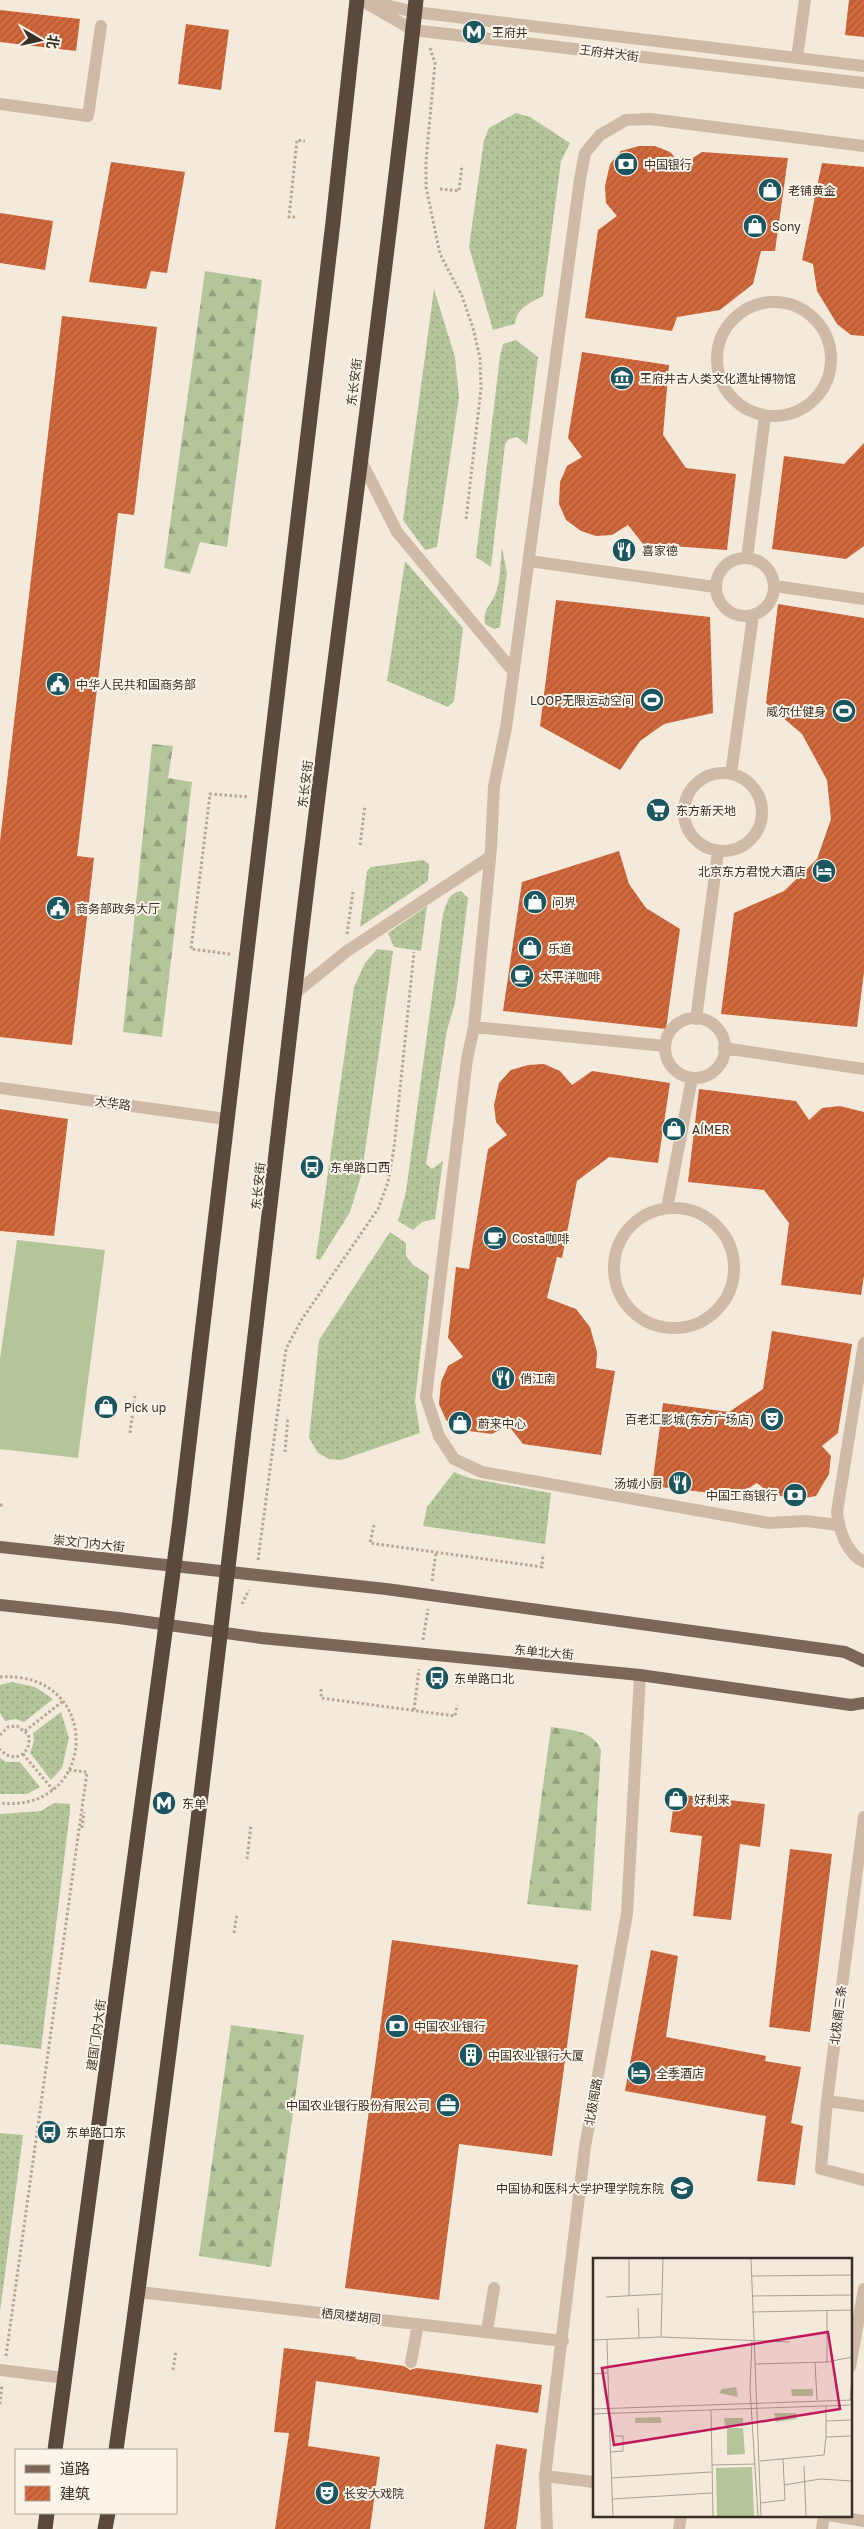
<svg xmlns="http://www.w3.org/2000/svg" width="864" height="2529" font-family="'Golos Text','Noto Sans SC',sans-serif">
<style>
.grass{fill:url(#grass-dots)}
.forest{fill:url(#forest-firs)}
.pitch{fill:#b4c59a}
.building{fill:url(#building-hatch)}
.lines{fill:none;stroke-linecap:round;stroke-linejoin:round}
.path{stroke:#baa490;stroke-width:3;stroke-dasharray:2.5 2.5;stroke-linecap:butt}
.minor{stroke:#cebaa6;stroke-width:12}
.major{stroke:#7c6657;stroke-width:12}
.highway{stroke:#5b493e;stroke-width:15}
.labels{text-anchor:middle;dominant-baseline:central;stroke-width:4;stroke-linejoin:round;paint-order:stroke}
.poi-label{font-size:12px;fill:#392e28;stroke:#fbf4e8;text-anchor:start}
.street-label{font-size:12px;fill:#392e28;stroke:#fbf4e8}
.inset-road{fill:none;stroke:#a99f93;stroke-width:1}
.view{fill:#c2185b;fill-opacity:0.15;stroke:#c2185b;stroke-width:2.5}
.inset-edge{fill:none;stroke:#392e28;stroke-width:2.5}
</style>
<defs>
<pattern id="grass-dots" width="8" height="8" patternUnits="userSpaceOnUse" patternTransform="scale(1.25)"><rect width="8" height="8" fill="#b4c59a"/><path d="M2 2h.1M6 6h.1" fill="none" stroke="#93a07e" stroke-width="1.8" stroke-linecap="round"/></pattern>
<pattern id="forest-firs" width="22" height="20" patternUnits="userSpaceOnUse" patternTransform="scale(1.25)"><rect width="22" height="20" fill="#b4c59a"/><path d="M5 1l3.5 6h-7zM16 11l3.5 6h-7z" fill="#93a07e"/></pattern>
<pattern id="building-hatch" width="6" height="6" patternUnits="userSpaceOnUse" patternTransform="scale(1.25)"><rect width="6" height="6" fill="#d1693d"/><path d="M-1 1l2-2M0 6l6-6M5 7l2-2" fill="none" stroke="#ab5733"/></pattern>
</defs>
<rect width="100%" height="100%" fill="#f4eadb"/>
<path class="grass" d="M516 113 530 117 570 143 561 161 543 296C529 303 517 308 515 324L493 330 469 247 484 140 489 128Z
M434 289 455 357 459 397 437 547 425 550 403 520Z
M516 340 538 357 527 445 517 437 509 439 505 444 491 567 476 557 500 356 503 344Z
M502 548 507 573 500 627 494 629 485 624C482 611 490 606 495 595 501 581 500 563 502 548Z
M405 561 463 628 454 701 448 707 387 681Z
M423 860 429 864 428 881 360 927 367 871 371 867Z
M461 891 468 898 455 1003 447 1030 426 1164 432 1169 443 1161 435 1219 422 1222 413 1230 398 1221 406 1192 443 914C447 903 448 893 461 891Z
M427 906 421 951 394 947 388 933Z
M377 949 393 951 362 1173 350 1212 320 1260 316 1258 354 987 365 963Z
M390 1232 406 1243V1256L413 1265 429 1275 415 1401 420 1433 341 1460 329 1459 318 1453 309 1438 319 1340Z
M454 1472 469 1478 551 1493 545 1544 423 1526 427 1507Z
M12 1682 35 1687 53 1699 24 1722 16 1719 5 1721 0 1713V1685Z
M61 1712 69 1738 62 1768 51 1780 30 1753 34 1741 33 1733Z
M0 1758 6 1762H20L40 1787 27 1794H0Z
M54 1803 70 1804V1811L41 2049 0 2044V1814L41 1811Z
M0 2133 23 2135 0 2312Z"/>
<path class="forest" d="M205 271 262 280 227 547 200 542 190 574 164 568Z
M152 744 173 746 168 778 192 782 162 1037 123 1032Z
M551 1727C571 1730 593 1730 601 1750L591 1911 527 1904Z
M231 2025 304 2035 271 2267 199 2256Z"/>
<path class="pitch" d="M17 1240 105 1250 78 1458 0 1449V1359Z"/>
<path class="building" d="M849 0H864V37L845 35Z
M0 10 80 19 76 51 0 42Z
M186 24 229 30 221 90 178 84Z
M639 146H655L670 152 682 165 702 152 788 158 775 251H761L753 284 720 310 677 317 672 331 585 318 598 230 617 216 606 203 605 186 610 164 621 151Z
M111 162 185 172 167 273 151 271 146 289 89 282Z
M822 163 864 167V336L851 335 837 324 817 291 813 264 802 260Z
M0 213 53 221 45 270 0 263Z
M62 316 157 327 134 515 118 513 77 856 94 858 72 1045 0 1037V841Z
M582 352 669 365 663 435 686 468 736 474 727 550 643 544 628 525 612 535 596 536 581 531 566 520 559 504 560 482 567 466 582 457 568 438Z
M864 443V546L846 559 772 549 784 456 844 464Z
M556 600 710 617 713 713 664 724 640 741 620 770 540 726Z
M778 604 864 618V972L857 1027 721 1014 734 913 784 891 817 859 831 819 827 780 802 734 766 703Z
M619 851 629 884 646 908 680 929 666 1029 503 1011 522 882Z
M544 1064 560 1071 572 1085 592 1071 670 1083 658 1163 609 1157 577 1181 562 1258 557 1257 547 1298 576 1309 590 1327 597 1352 596 1368 615 1371 601 1455 523 1444 508 1425 492 1434 461 1430 446 1420 439 1404 441 1382 448 1366 463 1357 448 1338 456 1267 469 1269 488 1149 507 1135 496 1122 494 1105 499 1083 511 1070 528 1065Z
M699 1089 796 1101 809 1120 822 1108 840 1106 864 1112V1276L861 1295 781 1285 789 1223 764 1190 688 1182Z
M0 1109 68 1119 54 1236 0 1231Z
M772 1331 852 1344 838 1433 822 1446 831 1456 829 1474 816 1496 795 1500 770 1493 757 1483 736 1496 652 1486 663 1403 729 1412 763 1389Z
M675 1794 765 1804 760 1847 740 1844 731 1920 693 1916 702 1836 670 1832Z
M790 1849 832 1854 810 2032 769 2027Z
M392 1940 578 1965 552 2156 459 2144 439 2300 345 2288Z
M651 1950 678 1956 666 2037 766 2056 765 2061 801 2067 791 2123 803 2126 795 2185 757 2181 766 2116 625 2091Z
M284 2348 356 2357 355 2359 404 2366 410 2370 417 2368 542 2385 538 2413 316 2381 308 2446 380 2457 370 2529H275L289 2433 274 2432Z
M496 2444 527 2449 516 2529H484Z"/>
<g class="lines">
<path class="path" d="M430 48 435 63 426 161V187L440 254 462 296 473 328 480 358 481 389 466 520
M440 189 459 191 462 165
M295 217H289L297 140 305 141
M360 845 365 805
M347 934 353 892
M230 954 191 949 210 794 249 797
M130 1433 135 1396
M285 1452 288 1417
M0 1505H4
M374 1525 370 1543 542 1567 543 1554
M258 1560 286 1349 302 1319 378 1209 388 1182 394 1148 414 952
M432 1581 436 1552
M242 1604 249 1590
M423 1640 428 1609
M0 1677C104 1670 99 1814 0 1803
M321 1689V1698L455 1716 457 1705
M414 1710 419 1669
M25 1731 63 1701
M0 1735 8 1727 17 1726 28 1734C34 1754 12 1765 0 1749
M23 1754 53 1790
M69 1770 87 1772
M82 1828 84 1812
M247 1859 251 1825
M234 1933 237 1914
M6 2356 87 1772
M173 2370 176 2351
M0 2404 2 2384"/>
<path class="minor" d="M361 0 413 30 864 83
M373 2 415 12 864 66
M797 58 805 0
M0 104 88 116 101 26
M717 359a57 57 0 1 1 114 0a57 57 0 1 1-114 0Z
M360 459 397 532 513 671
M716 587a29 29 0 1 1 58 0a29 29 0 1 1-58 0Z
M747 558 765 416
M529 561 715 587
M775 586 864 599
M684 812a39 39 0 1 1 78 0a39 39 0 1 1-78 0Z
M731 774 753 616
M294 994 347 951 490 857
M665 1048a30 30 0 1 1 60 0a30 30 0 1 1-60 0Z
M696 1019 718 852
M474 1027 665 1046
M724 1048 864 1069
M0 1088 226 1119
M667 1208 692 1078
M614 1268a60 60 0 1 1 120 0a60 60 0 1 1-120 0Z
M864 1343 837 1512C839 1530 846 1553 864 1562
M838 1525 806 1521 769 1523 482 1472 454 1459 439 1436 426 1397 467 1059 474 1027 491 848 494 786 506 728 580 179 585 153 600 135 626 120 650 119 864 146
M864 1817 827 2101 821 2169 864 2180
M827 2101 864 2106
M139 2292 563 2341
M487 2331 494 2288
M411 2362 418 2324
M850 2367 864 2289
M0 2370 65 2378
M545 2476 594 2482
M828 2515 864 2521
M547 2529 545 2476 585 2147 627 1914 640 1675
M679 2529 681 2515
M822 2529 824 2515"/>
<path class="major" d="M0 1547 386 1589 845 1652 864 1661
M0 1605 119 1618 261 1638 640 1675 851 1705 864 1703"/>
<path class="highway" d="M55 2450 179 1528 333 222 357 0
M116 2450C184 1967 238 1482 294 997 332 665 380 333 416 0
M45 2529 47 2513
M105 2529 108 2513"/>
</g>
<defs>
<g id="metro-disc" transform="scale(1.25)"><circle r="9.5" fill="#19565f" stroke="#fbf4e8"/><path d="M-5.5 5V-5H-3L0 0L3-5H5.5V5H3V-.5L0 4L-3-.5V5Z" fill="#fff"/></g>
<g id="bank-disc" transform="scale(1.25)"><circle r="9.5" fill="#19565f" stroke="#fbf4e8"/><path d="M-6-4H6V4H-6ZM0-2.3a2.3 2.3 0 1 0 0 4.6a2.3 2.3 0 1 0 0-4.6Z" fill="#fff"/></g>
<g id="shop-disc" transform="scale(1.25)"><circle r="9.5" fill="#19565f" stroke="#fbf4e8"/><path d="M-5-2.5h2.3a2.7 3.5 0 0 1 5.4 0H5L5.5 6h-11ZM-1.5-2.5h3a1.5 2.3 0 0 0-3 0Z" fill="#fff"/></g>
<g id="museum-disc" transform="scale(1.25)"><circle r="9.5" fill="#19565f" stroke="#fbf4e8"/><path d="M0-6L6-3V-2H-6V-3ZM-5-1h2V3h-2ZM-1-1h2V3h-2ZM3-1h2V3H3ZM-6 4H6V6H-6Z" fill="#fff"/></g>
<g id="restaurant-disc" transform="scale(1.25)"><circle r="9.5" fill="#19565f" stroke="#fbf4e8"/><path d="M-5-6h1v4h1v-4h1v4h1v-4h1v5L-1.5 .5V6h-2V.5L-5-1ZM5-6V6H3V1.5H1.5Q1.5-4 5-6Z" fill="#fff"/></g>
<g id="civic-disc" transform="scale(1.25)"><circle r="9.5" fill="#19565f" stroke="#fbf4e8"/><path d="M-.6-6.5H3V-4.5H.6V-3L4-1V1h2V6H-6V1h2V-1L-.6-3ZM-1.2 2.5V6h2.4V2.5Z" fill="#fff"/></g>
<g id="stadium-disc" transform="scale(1.25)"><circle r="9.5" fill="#19565f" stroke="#fbf4e8"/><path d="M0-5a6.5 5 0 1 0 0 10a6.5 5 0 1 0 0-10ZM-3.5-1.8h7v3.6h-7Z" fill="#fff"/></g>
<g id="supermarket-disc" transform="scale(1.25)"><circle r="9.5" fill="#19565f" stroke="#fbf4e8"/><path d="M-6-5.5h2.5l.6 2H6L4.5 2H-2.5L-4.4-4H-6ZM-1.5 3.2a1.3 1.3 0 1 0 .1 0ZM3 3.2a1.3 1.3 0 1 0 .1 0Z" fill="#fff"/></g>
<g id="hotel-disc" transform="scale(1.25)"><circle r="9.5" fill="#19565f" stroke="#fbf4e8"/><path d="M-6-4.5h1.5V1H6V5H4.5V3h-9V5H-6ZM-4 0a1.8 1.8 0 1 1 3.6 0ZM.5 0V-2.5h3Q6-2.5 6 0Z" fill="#fff"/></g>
<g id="cafe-disc" transform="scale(1.25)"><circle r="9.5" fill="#19565f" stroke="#fbf4e8"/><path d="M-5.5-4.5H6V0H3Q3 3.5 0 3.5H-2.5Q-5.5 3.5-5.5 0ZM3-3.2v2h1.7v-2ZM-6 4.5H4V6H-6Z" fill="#fff"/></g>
<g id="bus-disc" transform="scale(1.25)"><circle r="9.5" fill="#19565f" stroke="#fbf4e8"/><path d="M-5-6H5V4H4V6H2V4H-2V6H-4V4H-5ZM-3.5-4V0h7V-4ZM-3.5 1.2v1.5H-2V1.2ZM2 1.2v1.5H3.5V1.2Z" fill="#fff"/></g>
<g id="theatre-disc" transform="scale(1.25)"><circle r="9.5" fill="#19565f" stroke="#fbf4e8"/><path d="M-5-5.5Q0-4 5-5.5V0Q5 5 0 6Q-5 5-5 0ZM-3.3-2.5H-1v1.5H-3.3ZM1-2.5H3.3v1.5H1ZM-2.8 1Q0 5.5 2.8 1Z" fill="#fff"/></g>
<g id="building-disc" transform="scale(1.25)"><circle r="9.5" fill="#19565f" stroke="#fbf4e8"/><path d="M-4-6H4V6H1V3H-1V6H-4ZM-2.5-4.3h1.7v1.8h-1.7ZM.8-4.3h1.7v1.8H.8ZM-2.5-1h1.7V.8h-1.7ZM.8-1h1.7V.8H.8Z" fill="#fff"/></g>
<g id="office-disc" transform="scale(1.25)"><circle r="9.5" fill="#19565f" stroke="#fbf4e8"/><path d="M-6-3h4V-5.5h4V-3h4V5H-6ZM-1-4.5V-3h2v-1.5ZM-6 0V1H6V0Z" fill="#fff"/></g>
<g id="university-disc" transform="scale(1.25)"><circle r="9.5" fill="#19565f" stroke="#fbf4e8"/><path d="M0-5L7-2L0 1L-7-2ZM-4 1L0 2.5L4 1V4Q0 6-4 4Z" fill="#fff"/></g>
</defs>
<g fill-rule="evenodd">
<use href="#metro-disc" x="474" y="32"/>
<use href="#bank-disc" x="626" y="164"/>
<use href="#shop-disc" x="770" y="190"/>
<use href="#shop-disc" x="755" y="226"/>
<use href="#museum-disc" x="622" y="378"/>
<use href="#restaurant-disc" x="624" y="550"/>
<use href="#civic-disc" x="58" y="684"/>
<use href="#stadium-disc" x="652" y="700"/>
<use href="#stadium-disc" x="844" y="711"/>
<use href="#supermarket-disc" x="658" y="810"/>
<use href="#hotel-disc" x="824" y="871"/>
<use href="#shop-disc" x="535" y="902"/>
<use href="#civic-disc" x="58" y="908"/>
<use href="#shop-disc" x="530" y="948"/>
<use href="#cafe-disc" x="522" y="976"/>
<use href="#shop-disc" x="674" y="1129"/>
<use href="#bus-disc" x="312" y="1167"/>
<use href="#cafe-disc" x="495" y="1238"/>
<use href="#restaurant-disc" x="503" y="1378"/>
<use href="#shop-disc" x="106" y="1407"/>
<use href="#theatre-disc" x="772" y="1419"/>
<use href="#shop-disc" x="460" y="1423"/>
<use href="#restaurant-disc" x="680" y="1483"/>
<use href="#bank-disc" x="795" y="1495"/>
<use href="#bus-disc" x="437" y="1678"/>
<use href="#shop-disc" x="676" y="1799"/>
<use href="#metro-disc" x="164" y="1803"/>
<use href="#bank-disc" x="397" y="2026"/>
<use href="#building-disc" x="471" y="2055"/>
<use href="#hotel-disc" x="639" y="2073"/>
<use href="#office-disc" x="448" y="2105"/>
<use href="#bus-disc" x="49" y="2132"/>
<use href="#university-disc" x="682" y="2188"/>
<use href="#theatre-disc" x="327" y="2493"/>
</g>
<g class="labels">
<g class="poi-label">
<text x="492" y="32">王府井</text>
<text x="644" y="164">中国银行</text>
<text x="788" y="190">老铺黄金</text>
<text x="772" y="226">Sony</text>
<text x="640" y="378">王府井古人类文化遗址博物馆</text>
<text x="642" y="550">喜家德</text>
<text x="76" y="684">中华人民共和国商务部</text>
<text x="634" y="700" text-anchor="end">LOOP无限运动空间</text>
<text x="826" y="711" text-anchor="end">威尔仕健身</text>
<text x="676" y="810">东方新天地</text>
<text x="806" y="871" text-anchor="end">北京东方君悦大酒店</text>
<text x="552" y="902">问界</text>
<text x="76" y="908">商务部政务大厅</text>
<text x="548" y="948">乐道</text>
<text x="540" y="976">太平洋咖啡</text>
<text x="692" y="1129">AÍMER</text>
<text x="330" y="1167">东单路口西</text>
<text x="512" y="1238">Costa咖啡</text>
<text x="520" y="1378">俏江南</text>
<text x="124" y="1407">Pick up</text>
<text x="754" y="1419" text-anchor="end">百老汇影城(东方广场店)</text>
<text x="478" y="1423">蔚来中心</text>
<text x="662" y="1483" text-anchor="end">汤城小厨</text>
<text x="778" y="1495" text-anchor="end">中国工商银行</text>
<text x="454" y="1678">东单路口北</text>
<text x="694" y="1799">好利来</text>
<text x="182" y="1803">东单</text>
<text x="414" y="2026">中国农业银行</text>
<text x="488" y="2055">中国农业银行大厦</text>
<text x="656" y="2073">全季酒店</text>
<text x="430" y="2105" text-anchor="end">中国农业银行股份有限公司</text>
<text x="66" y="2132">东单路口东</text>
<text x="664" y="2188" text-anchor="end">中国协和医科大学护理学院东院</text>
<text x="344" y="2493">长安大戏院</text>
</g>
<g class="street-label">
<text transform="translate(609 53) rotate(7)">王府井大街</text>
<text transform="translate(354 382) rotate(-83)">东长安街</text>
<text transform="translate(305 784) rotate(-83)">东长安街</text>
<text transform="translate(113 1103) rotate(8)">大华路</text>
<text transform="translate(258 1186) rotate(-84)">东长安街</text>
<text transform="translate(89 1543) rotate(6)">崇文门内大街</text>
<text transform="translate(544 1652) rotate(5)">东单北大街</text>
<text transform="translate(838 2015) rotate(-83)">北极阁三条</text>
<text transform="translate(96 2035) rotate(-82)">建国门内大街</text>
<text transform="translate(593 2102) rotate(-80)">北极阁路</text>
<text transform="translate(351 2316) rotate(6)">栖凤楼胡同</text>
</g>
</g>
<g transform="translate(593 2258)">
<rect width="259" height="259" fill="#f4eadb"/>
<path d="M143 129 145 139 126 135 129 131ZM181 155H203L204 161 183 164Z" fill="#b4c59a"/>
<path d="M198 131H220V138H199ZM67 159 69 165H42V160Z" fill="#b4c59a"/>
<path d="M159 209 161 258H124L123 210Z" fill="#b4c59a"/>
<path d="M131 160H150V168H132ZM134 170H150L152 196 134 197Z" fill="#b4c59a"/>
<path class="inset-road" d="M36 0V38M158 0 168 258M159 18 259 17M159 38 259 37M13 39 69 36M45 50 46 80M234 52V104M159 54 259 52M68 79 70 0M0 82 68 79 197 84M14 82 16 150M159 82 157 130 165 258M222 104 224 142M162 106 234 104 259 99M0 116 15 115M257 142 259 116M233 148V179M0 151 259 142M118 152 120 258M0 156 259 147M16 157 20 258M233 163 259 162M17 194 30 193V178H22M167 203 231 197 233 179 259 178M119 207 162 206M211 208 213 258M18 220 118 214M191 227 227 221 259 223M19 241 119 235M168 245 192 242 190 201"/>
<path class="view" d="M235 74 247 151 21 187 9 110Z"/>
<rect width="259" height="259" class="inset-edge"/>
</g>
<rect x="15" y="2449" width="162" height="65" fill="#fbf4e8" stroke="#ada59b"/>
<rect x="25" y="2465" width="25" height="8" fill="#7c6657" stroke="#ada59b"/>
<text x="60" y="2474" font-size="15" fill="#392e28">道路</text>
<rect x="25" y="2486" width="25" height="15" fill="url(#building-hatch)" stroke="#ada59b"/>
<text x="60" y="2499" font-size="15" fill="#392e28">建筑</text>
<g transform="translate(40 40) rotate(99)" stroke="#fbf4e8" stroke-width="4" paint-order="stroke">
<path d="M0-4L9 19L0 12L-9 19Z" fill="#392e28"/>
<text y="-8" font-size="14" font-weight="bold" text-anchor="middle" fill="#392e28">北</text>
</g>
</svg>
